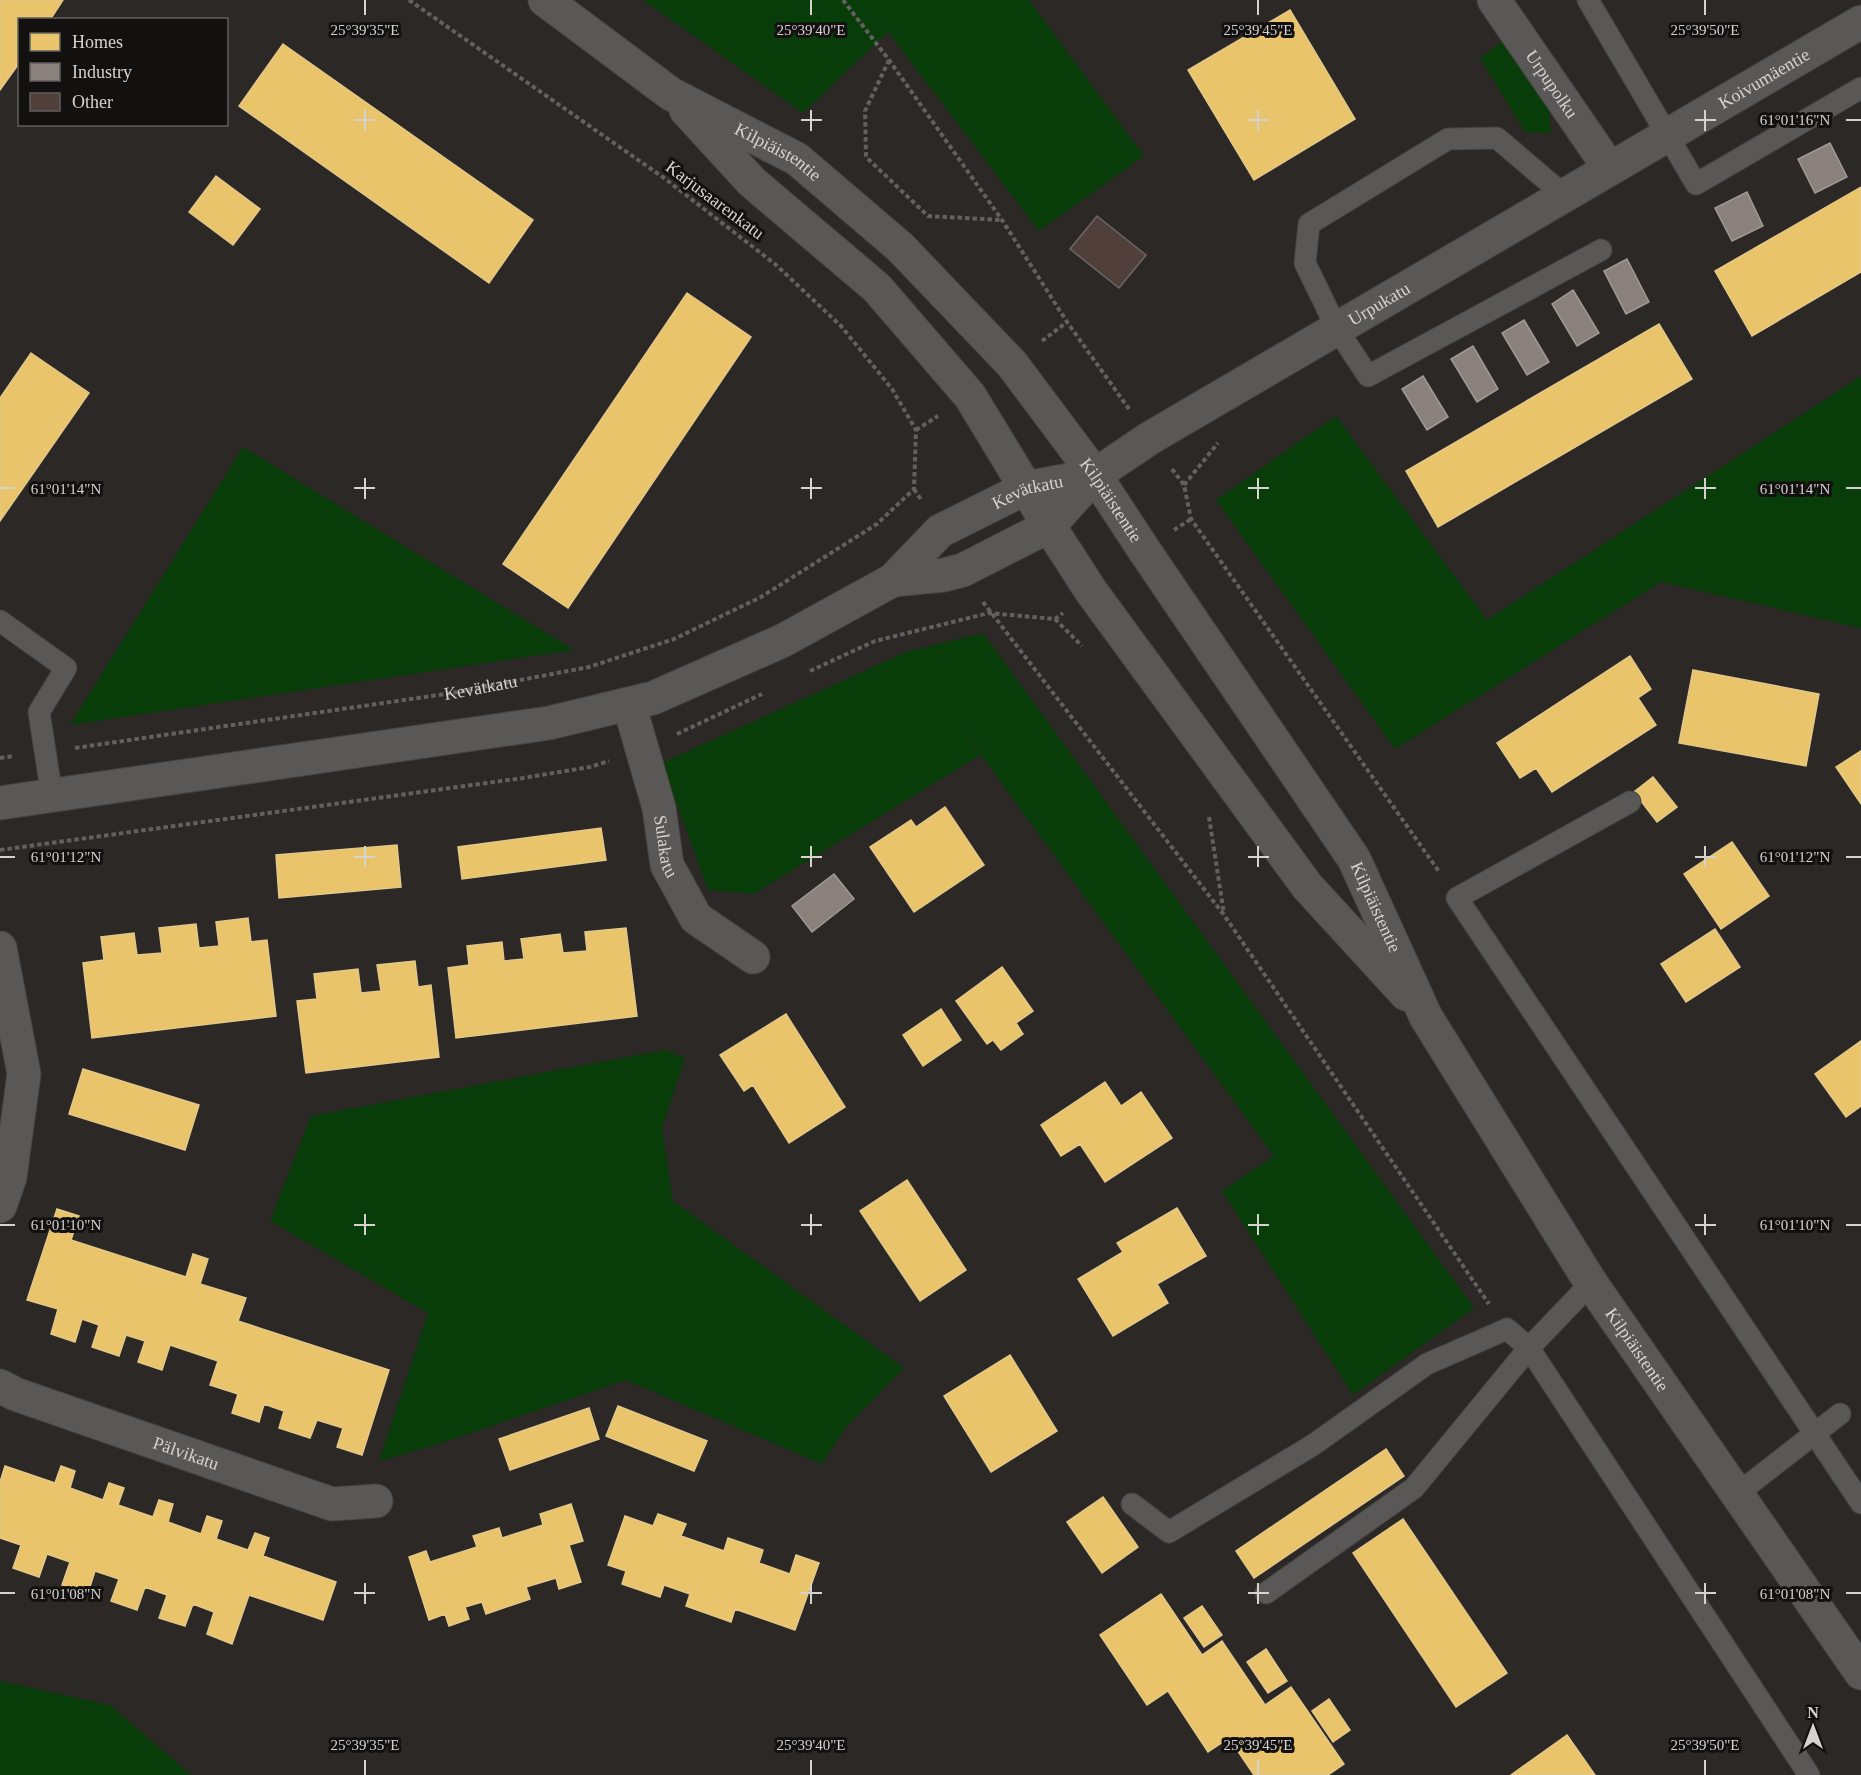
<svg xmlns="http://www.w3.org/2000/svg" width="1861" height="1775" font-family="'Times New Roman',serif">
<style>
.green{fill:#083c09}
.homes{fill:#e9c46a;stroke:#e3c889;stroke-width:1.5}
.industry{fill:#8a817c;stroke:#a09995;stroke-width:1.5}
.building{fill:#513f3b;stroke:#6b6968;stroke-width:1.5}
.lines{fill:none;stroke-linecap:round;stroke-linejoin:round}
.service-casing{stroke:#454342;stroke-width:23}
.minor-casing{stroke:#454342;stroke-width:35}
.tertiary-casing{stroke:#454342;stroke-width:35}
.path{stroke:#626160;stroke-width:4;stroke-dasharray:4.5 3;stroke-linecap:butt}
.service{stroke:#5a5856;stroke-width:21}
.minor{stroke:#5a5856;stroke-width:33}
.tertiary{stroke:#5a5856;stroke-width:33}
.ticks{fill:none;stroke:#d5d2d0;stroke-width:2}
.labels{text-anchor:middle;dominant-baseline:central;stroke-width:6;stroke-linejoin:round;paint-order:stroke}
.street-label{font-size:18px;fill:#d5d2d0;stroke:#131110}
.ticks-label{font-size:15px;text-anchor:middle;fill:#d5d2d0;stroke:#131110;stroke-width:6;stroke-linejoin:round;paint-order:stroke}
</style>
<rect width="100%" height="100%" fill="#2b2826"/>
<path class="green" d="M643 0H1029L1144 156 1039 231 888 32 803 113Z
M1504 40 1549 111 1551 133 1525 132 1480 58Z
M1861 376V628L1661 582 1395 749 1216 500 1336 416 1487 620Z
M243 447 574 650 70 725Z
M983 633 1474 1308 1353 1395 1222 1191 1274 1156 951 714 980 755 754 894 708 890 662 763 906 652Z
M665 1050 685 1058 662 1128 673 1201 904 1368 844 1430 822 1464 626 1380 436 1445 379 1461 428 1313 270 1221 311 1116Z
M0 1681 110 1705 191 1775H0Z"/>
<path class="homes" d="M0 0H63L50 20H20V62L0 90Z
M1290 10 1355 119 1254 180 1188 70Z
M283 44 533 220 489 283 239 106Z
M216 176 260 209 233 245 189 212Z
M1861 187V272L1752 336 1715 271Z
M687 293 751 337 568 608 503 564Z
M1659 324 1692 379 1438 527 1406 471Z
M31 353 89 393 0 521V398Z
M1630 656 1651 689 1638 698 1656 725 1552 792 1536 768 1520 778 1497 743Z
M1693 670 1819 694 1806 766 1679 743Z
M1861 751V804L1836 767Z
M1653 777 1677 807 1657 822 1634 792Z
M945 807 984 865 914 912 870 847 911 820 916 827Z
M601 828 606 860 462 879 458 847Z
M1732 842 1769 896 1721 929 1684 874Z
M397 845 401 887 279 898 276 855Z
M248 918 251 942 267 940 276 1016 92 1038 83 963 104 960 101 937 134 933 137 955 162 953 159 928 196 924 199 948 219 946 216 922Z
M626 928 637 1016 456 1038 448 968 469 965 467 946 502 942 504 961 524 959 521 939 560 934 563 953 587 951 585 932Z
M1715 929 1740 967 1686 1002 1661 964Z
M415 961 418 987 431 985 439 1057 306 1073 297 1001 317 999 314 974 358 969 361 993 381 991 377 965Z
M1002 967 1033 1011 1016 1023 1023 1034 1001 1050 993 1040 987 1044 956 1001Z
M941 1009 961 1040 923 1066 903 1035Z
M786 1014 845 1107 789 1143 753 1085 744 1091 720 1055Z
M1861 1041V1106L1846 1117 1815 1074Z
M83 1069 199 1105 185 1150 69 1114Z
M1105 1082 1121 1106 1141 1092 1172 1138 1105 1182 1080 1144 1061 1156 1041 1125Z
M907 1180 966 1270 920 1301 860 1211Z
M1177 1208 1206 1256 1157 1284 1168 1303 1113 1336 1078 1279 1123 1252 1117 1243Z
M57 1209 79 1216 71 1240 186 1277 193 1254 208 1259 200 1284 246 1298 238 1321 389 1370 362 1455 337 1447 343 1428 317 1420 310 1438 279 1428 284 1411 264 1404 259 1422 232 1413 238 1394 210 1385 218 1361 170 1345 162 1370 138 1362 145 1341 126 1335 119 1356 92 1347 99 1325 82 1319 75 1342 51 1334 58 1309 27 1300Z
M1010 1355 1057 1431 991 1472 944 1396Z
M618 1406 707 1441 694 1471 606 1436Z
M589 1408 599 1439 510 1470 499 1439Z
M1386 1449 1404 1476 1254 1578 1236 1551Z
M5 1466 55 1483 61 1466 75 1471 70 1488 103 1500 109 1483 124 1488 118 1505 153 1517 159 1500 173 1504 168 1522 201 1534 207 1516 222 1521 216 1539 248 1550 255 1533 269 1538 263 1556 336 1582 323 1620 249 1595 232 1644 207 1634 214 1612 193 1604 185 1626 159 1618 167 1595 145 1587 137 1610 111 1601 119 1579 95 1571 88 1593 62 1585 70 1562 47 1554 39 1577 13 1568 21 1545 0 1538V1482Z
M1103 1497 1138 1547 1102 1573 1067 1522Z
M571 1504 583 1541 569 1545 581 1582 559 1589 556 1578 526 1587 530 1599 486 1614 482 1602 465 1607 469 1619 449 1626 445 1614 429 1620 409 1557 426 1551 430 1562 477 1547 473 1536 499 1528 502 1538 543 1525 540 1514Z
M658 1514 686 1524 681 1536 724 1551 728 1538 763 1550 759 1563 790 1574 796 1555 819 1563 795 1630 735 1609 731 1622 686 1606 690 1594 664 1585 660 1597 622 1584 626 1571 608 1565 625 1516 653 1526Z
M1403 1519 1507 1673 1456 1707 1353 1553Z
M1161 1594 1202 1655 1222 1641 1265 1705 1291 1687 1344 1764 1328 1775H1254L1229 1738 1208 1752 1168 1691 1147 1705 1100 1635Z
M1202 1606 1222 1635 1204 1647 1184 1618Z
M1266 1649 1287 1681 1268 1693 1247 1662Z
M1329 1699 1350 1730 1333 1742 1312 1711Z
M1567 1735 1595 1775H1511Z"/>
<path class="industry" d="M1830 143 1847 177 1815 193 1798 159Z
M1747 192 1763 226 1732 241 1715 208Z
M1627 259 1649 302 1626 314 1604 271Z
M1573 290 1599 333 1577 346 1552 304Z
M1524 320 1549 362 1527 375 1502 333Z
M1473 346 1498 389 1477 402 1451 359Z
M1423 376 1448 417 1427 430 1402 389Z
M834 874 854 899 812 932 792 906Z"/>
<path class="building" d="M1097 216 1146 255 1119 288 1070 249Z"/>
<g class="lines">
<g class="service-casing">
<path id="service" d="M1588 0 1696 184 1861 88
M1565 196 1497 138 1448 139 1309 224 1305 263 1337 329 1368 376 1601 250
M0 621 66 668 39 712 52 796
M1630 802 1457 898 1861 1503
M1738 1493 1840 1414
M1132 1504 1169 1532 1313 1445 1427 1364 1507 1329 1529 1348 1809 1775
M1266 1593 1414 1488 1529 1348 1591 1283"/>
</g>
<g class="minor-casing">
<g id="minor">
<path id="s2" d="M1494 0 1610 169"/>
<path id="s3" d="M893 580 944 575 963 570 1049 526 1095 475 1150 438 1861 22"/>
<path id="s4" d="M629 704 659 808 667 865 696 918 753 957"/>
<path id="s5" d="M0 803 549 723 653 698 782 641 893 580 940 531 1026 488 1095 475"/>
<path d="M0 948 24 1074 10 1177 0 1206"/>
<path id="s6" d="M0 1386 15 1394 332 1504 376 1501"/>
</g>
</g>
<g class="tertiary-casing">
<g id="tertiary">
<path id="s7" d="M545 0 671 94 797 159 900 247 1012 364 1095 475 1144 550 1354 859 1426 1017 1591 1283 1861 1673"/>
<path d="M686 110 752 182 877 288 970 396 1049 526 1091 591 1307 886 1406 994"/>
</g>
</g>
<g class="path">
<path d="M409 0 664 178 775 264 841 326 892 389 916 430 914 489"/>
<path d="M843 0 889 60 1002 220 1067 322 1129 409"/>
<path d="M889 60 865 111 866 157 928 216 1001 220"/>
<path d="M1042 341 1067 322"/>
<path d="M916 430 938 416"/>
<path d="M1172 469 1184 485 1191 519 1440 873"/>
<path d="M1184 485 1218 443"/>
<path d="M914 489 922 501"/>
<path d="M1174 530 1191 519"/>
<path d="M983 602 1224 915 1489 1304"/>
<path d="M1055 619 1082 646"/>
<path d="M810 671 875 641 989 613 1055 619 1063 613"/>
<path d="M677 734 762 694"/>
<path id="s1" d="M75 748 452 693 589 667 674 639 761 597 877 524 914 489"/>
<path d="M0 758 14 756"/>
<path d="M1209 817 1224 914"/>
<path d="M0 850 523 778 590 767 609 761"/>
</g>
<use href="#service" class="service"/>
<use href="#minor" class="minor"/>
<use href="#tertiary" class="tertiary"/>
</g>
<path class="ticks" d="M365 0V15M811 0V15M1258 0V15M1705 0V15M365 110V131M811 110V131M1258 110V131M1705 110V131M354 120H375M801 120H822M1248 120H1269M1695 120H1716M1846 120H1861M365 478V499M811 478V499M1258 478V499M1705 478V499M0 488H15M354 488H375M801 488H822M1248 488H1269M1695 488H1716M1846 488H1861M365 846V867M811 846V867M1258 846V867M1705 846V867M0 857H15M354 857H375M801 857H822M1248 857H1269M1695 857H1716M1846 857H1861M365 1214V1235M811 1214V1235M1258 1214V1235M1705 1214V1235M0 1225H15M354 1225H375M801 1225H822M1248 1225H1269M1695 1225H1716M1846 1225H1861M365 1583V1604M811 1583V1604M1258 1583V1604M1705 1583V1604M0 1593H15M354 1593H375M801 1593H822M1248 1593H1269M1695 1593H1716M1846 1593H1861M365 1760V1775M811 1760V1775M1258 1760V1775M1705 1760V1775"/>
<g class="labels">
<g class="street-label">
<text stroke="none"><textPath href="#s3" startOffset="1014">Koivumäentie</textPath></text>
<text stroke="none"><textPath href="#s2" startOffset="102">Urpupolku</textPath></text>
<text stroke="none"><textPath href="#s7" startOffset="279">Kilpiäistentie</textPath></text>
<text transform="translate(715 200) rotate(37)">Karjusaarenkatu</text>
<text stroke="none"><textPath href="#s3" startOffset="568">Urpukatu</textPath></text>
<text stroke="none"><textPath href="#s5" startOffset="1094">Kevätkatu</textPath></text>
<text stroke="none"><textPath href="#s7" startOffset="765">Kilpiäistentie</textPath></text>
<text stroke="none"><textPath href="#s1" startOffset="410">Kevätkatu</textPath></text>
<text stroke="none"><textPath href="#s4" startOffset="147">Sulakatu</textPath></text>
<text stroke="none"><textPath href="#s7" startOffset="1251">Kilpiäistentie</textPath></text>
<text stroke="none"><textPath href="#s7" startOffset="1766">Kilpiäistentie</textPath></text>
<text stroke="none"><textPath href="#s6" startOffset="198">Pälvikatu</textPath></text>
</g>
</g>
<g class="ticks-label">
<text x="365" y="35">25°39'35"E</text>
<text x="811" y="35">25°39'40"E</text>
<text x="1258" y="35">25°39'45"E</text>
<text x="1705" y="35">25°39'50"E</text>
<text x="1795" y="125">61°01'16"N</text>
<text x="66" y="494">61°01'14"N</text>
<text x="1795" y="494">61°01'14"N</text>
<text x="66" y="862">61°01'12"N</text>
<text x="1795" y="862">61°01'12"N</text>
<text x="66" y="1230">61°01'10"N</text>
<text x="1795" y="1230">61°01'10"N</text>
<text x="66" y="1599">61°01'08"N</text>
<text x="1795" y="1599">61°01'08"N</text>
<text x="365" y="1750">25°39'35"E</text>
<text x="811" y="1750">25°39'40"E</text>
<text x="1258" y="1750">25°39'45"E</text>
<text x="1705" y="1750">25°39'50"E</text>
</g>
<rect x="18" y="18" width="210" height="108" fill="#131110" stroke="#615e5d" stroke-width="1.5"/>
<rect x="30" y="33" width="30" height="18" fill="#e9c46a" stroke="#615e5d" stroke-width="1.5"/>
<text x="72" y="48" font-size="18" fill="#d5d2d0">Homes</text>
<rect x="30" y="63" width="30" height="18" fill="#8a817c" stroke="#615e5d" stroke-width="1.5"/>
<text x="72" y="78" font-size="18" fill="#d5d2d0">Industry</text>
<rect x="30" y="93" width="30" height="18" fill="#513f3b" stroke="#615e5d" stroke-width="1.5"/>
<text x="72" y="108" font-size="18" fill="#d5d2d0">Other</text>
<g transform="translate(1813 1727)" stroke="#131110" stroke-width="4.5" paint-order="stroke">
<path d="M0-4.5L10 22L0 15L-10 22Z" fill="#d5d2d0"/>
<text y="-9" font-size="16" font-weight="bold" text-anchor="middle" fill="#d5d2d0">N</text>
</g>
</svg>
